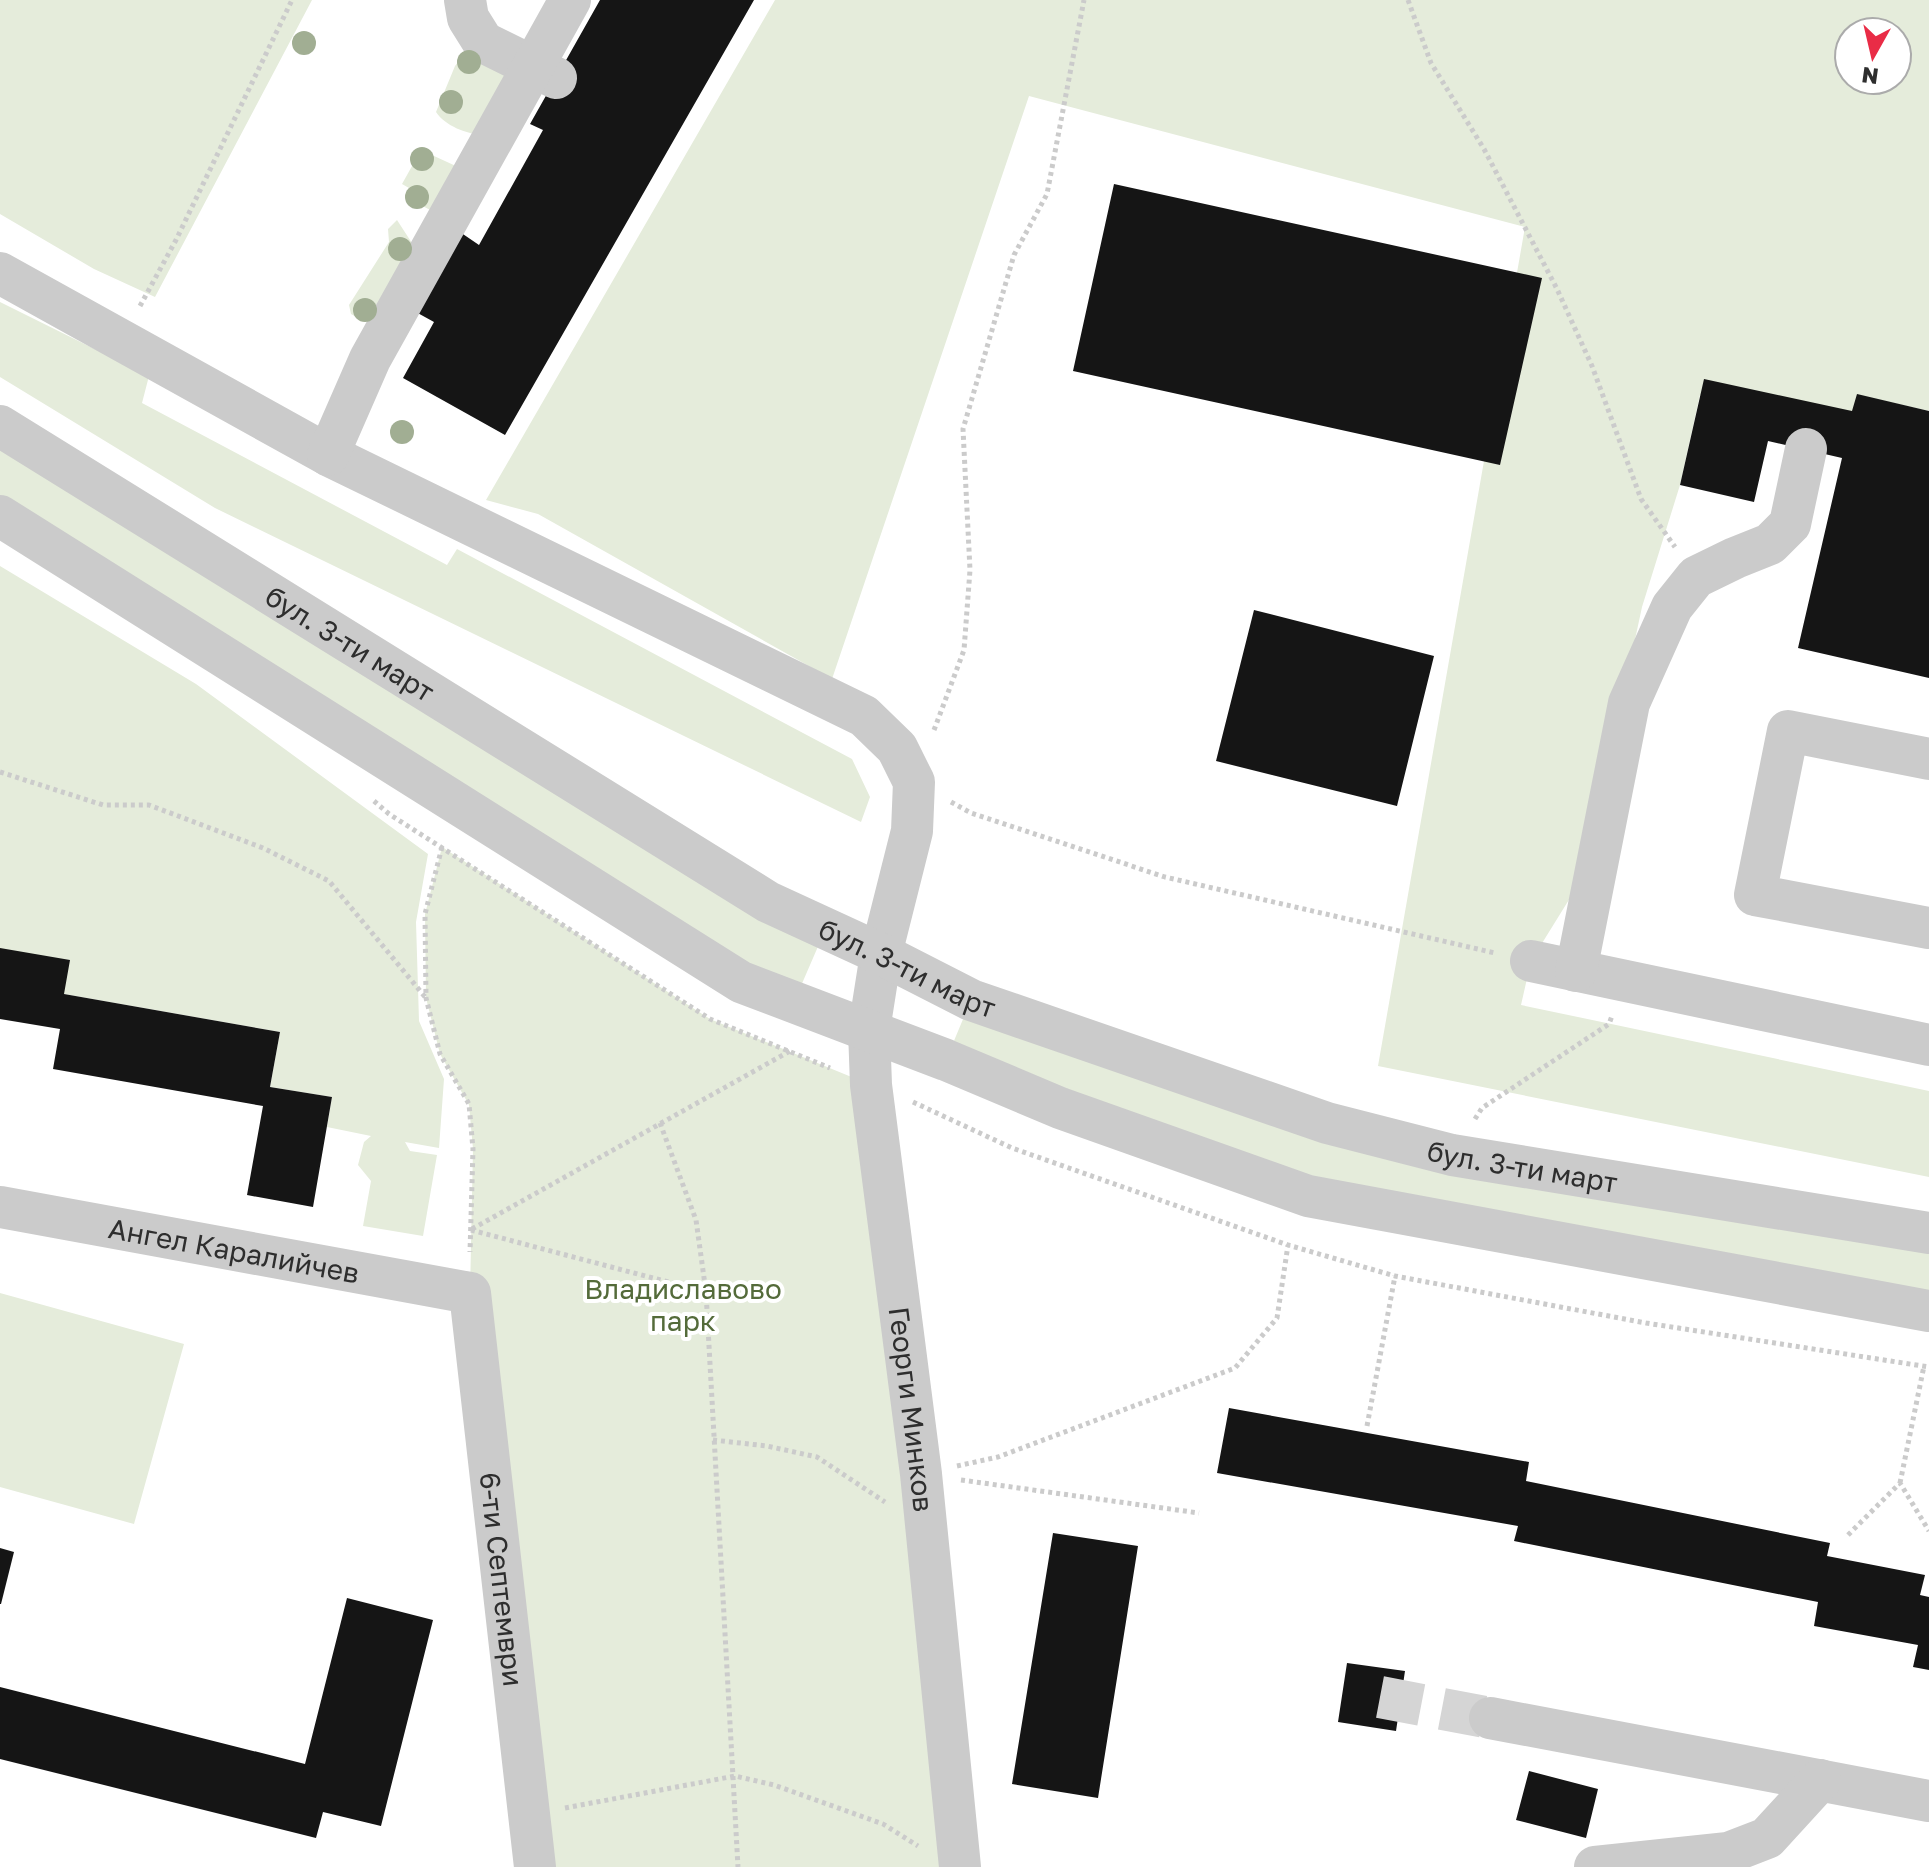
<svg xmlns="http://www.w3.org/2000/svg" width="1929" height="1867" font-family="'Golos Text',sans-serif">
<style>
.green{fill:#e5ecdb;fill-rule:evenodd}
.building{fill:#151515}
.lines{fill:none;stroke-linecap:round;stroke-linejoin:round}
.minor-tunnel{stroke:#d5d5d5;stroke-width:42;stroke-dasharray:42 21;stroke-linecap:butt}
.path{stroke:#cbcbcb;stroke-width:5;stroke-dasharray:4 4;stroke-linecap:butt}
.minor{stroke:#cbcbcb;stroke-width:42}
.tree{fill:#a1ae93}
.labels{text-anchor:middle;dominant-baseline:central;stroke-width:8;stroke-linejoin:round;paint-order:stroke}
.street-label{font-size:28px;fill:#2e2e2e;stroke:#fff}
.park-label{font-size:28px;fill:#546b3a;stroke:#fff}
</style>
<rect width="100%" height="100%" fill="#fff"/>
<path class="green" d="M0 0H312L155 297 94 269 0 214Z
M775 0H1929V411L1858 395 1848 432 1700 395 1680 485 1642 607 1593 835 1575 890 1531 961 1521 1005 1929 1091V1177L1378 1066 1525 227 1029 96 832 679 538 514 486 500ZM1849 32H1897V80H1849Z
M468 49 508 68 483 135C467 134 445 126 436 112L455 66Z
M421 150 458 167 440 215 405 197 409 188 402 184Z
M397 220 421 257 386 317 363 321 351 314 349 305 389 242 388 229Z
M0 302 149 376 142 403 447 565 457 549 852 759 870 797 861 822 215 508 0 377Z
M0 426 826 928 794 1002 0 516Z
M0 566 196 684 428 854 416 922 419 1021 444 1079 439 1148 405 1142 410 1151 437 1155 423 1236 363 1226 371 1181 358 1165 364 1142 371 1136 327 1127 332 1097 270 1087 280 1032 64 994 0 948Z
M442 847 710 1019 871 1085 959 1867H535L470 1293 473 1149 469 1105 440 1054 426 998 425 914Z
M971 1000 1327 1123 1929 1233V1311L1308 1196 946 1060Z
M0 1293 184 1344 134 1524 0 1487Z"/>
<path class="building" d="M600 0H754L505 435 403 378 434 322 414 311 457 230 479 245 543 130 530 124Z
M1114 184 1542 278 1500 465 1073 371Z
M1704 379 1852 411 1857 394 1929 411V678L1798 648 1842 458 1768 441 1754 502 1680 485Z
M1254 610 1434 656 1397 806 1216 761Z
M0 948 70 960 64 994 280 1032 270 1087 332 1097 313 1207 247 1195 263 1106 53 1069 60 1029 0 1019Z
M1229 1408 1529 1462 1526 1481 1830 1543 1827 1556 1925 1575 1920 1595 1929 1597V1670L1913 1667 1918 1645 1814 1626 1818 1602 1514 1541 1518 1526 1217 1473Z
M1053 1533 1138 1546 1098 1798 1012 1784Z
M0 1548 14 1552 1 1604H0Z
M347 1598 433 1620 381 1826 323 1812 316 1838 0 1759V1687L305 1764Z
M1347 1663 1405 1671 1396 1731 1338 1722Z
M1529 1771 1598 1789 1586 1838 1516 1820Z"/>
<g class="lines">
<path class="minor-tunnel" d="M1380 1697 1490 1718"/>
<path class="path" d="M1408 0 1431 63 1484 149 1557 289 1592 366 1641 499 1675 547
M140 306 176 240 292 0
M934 730 964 650 970 570 963 429 1014 255 1047 194 1084 0
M0 772 103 805H149L263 848 329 881 426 998
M374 801 389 814 710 1019 830 1068
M951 802 971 813 1165 877 1495 953
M442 847 425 914 426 998 440 1054 469 1104 473 1149 470 1252
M913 1102 1012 1148 1288 1245 1395 1276 1646 1323 1929 1367
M1475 1119 1482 1108 1609 1024 1612 1016
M660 1123 696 1220 706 1292
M472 1229 790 1051
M471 1230 706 1292 738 1867
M1367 1426 1395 1276
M713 1440 767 1446 817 1457 885 1502
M957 1466 998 1457 1235 1368 1277 1318 1288 1245
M961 1480 1199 1513
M1900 1483 1924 1366
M1848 1535 1900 1483 1929 1531
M565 1808 735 1776 774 1785 883 1824 918 1846"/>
<g class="minor">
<path d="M465 0 468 18 483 42 556 78"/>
<path id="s1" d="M0 273 328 455 864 716 897 748 914 782 912 831 881 954 869 1030 871 1085 921 1474 960 1867"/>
<path id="s2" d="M0 426 768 902 881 954 971 1000 1327 1123 1452 1155 1929 1233"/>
<path d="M328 455 370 359 570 0"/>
<path d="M0 516 741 982 946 1060 1060 1108 1308 1196 1929 1311"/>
<path d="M1929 759 1788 731 1755 895 1929 928"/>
<path d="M1531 961 1929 1045"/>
<path d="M1576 971 1629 703 1672 607 1696 577 1735 558 1770 544 1790 524 1806 449"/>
<path id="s3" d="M0 1207 470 1293 535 1867"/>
<path d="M1490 1718 1929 1801"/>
<path d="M1595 1867 1728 1853 1767 1838 1820 1780"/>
</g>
</g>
<g class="tree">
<circle cx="304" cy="43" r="12"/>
<circle cx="469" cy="62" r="12"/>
<circle cx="451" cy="102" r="12"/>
<circle cx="422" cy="159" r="12"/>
<circle cx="417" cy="197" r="12"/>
<circle cx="400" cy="249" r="12"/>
<circle cx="365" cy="310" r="12"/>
<circle cx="402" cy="432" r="12"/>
</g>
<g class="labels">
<g class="street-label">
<text stroke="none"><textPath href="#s2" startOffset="412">бул. 3-ти март</textPath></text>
<text stroke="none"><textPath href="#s2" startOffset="1058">бул. 3-ти март</textPath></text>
<text stroke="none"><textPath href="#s2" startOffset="1706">бул. 3-ти март</textPath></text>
<text stroke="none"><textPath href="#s3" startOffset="238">Ангел Каралийчев</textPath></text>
<text stroke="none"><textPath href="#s1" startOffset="1690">Георги Минков</textPath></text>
<text stroke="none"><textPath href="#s3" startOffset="766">6-ти Септември</textPath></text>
</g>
<g class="park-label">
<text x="683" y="1288">Владиславово<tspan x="683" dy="32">парк</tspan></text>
</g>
</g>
<g transform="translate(1873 56) rotate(188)"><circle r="38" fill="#ffffff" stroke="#ababab" stroke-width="2"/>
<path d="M0-6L14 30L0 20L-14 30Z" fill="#e92c46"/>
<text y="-12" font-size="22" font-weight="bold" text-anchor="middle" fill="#2e2e2e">N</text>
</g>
</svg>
